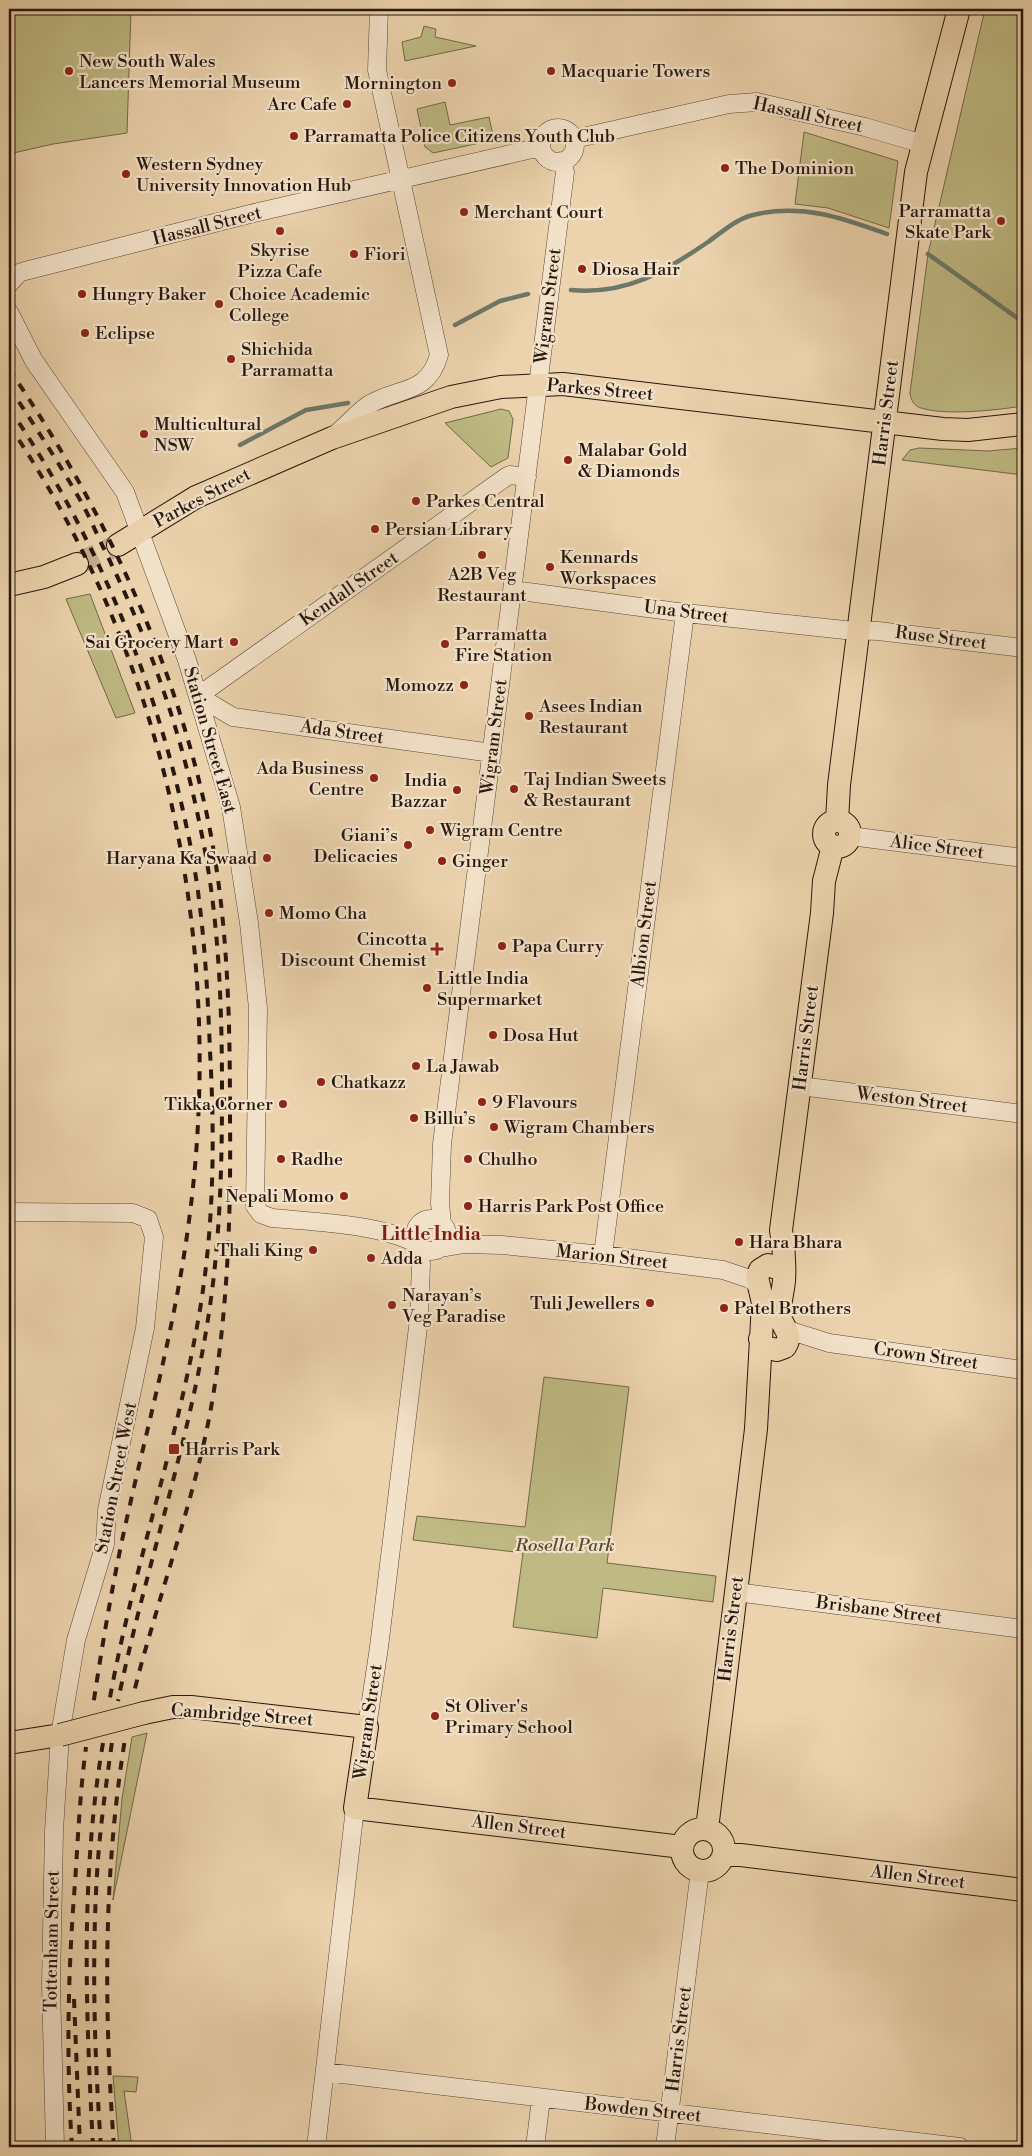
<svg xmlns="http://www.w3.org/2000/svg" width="1032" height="2156" font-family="'Libre Bodoni',serif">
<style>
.green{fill:#bfba84;stroke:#746848}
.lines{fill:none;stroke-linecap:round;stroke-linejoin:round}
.stream{stroke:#6c7869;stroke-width:4.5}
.major-tunnel{stroke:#c5ad8d;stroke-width:22;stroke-dasharray:22 11;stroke-linecap:butt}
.minor-casing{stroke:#594635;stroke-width:19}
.major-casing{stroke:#28170d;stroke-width:24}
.minor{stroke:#f3e2ca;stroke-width:18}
.major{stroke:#ecd3ad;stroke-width:22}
.rail{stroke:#28170d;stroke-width:4;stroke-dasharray:9 9;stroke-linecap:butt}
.major-bridge-casing{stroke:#28170d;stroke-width:24;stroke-linecap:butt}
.major-bridge{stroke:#ecd3ad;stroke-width:22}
.poi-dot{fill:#8f2418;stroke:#f3e2ca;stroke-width:2}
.labels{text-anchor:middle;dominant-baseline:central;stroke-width:4.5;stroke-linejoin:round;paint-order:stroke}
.poi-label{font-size:18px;fill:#28170d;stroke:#f3e2ca;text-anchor:start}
.street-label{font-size:18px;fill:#28170d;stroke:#f3e2ca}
.park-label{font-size:18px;font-style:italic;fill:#554831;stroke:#f3e2ca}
.neighbourhood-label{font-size:19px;font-weight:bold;fill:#7a1f14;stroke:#f3e2ca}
</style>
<rect width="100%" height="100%" fill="#ecd3ad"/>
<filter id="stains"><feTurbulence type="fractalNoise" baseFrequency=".004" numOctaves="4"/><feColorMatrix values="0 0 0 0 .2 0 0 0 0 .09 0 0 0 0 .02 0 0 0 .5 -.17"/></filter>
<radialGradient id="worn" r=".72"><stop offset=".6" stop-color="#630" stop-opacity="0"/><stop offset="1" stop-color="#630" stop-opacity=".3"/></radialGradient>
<path class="green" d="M9 9H131L127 133 53 144 9 154Z
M985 9H1023V406C997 410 946 416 921 408 914 406 911 400 910 393L928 254Z
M424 26 436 29 435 37 476 46 405 61 402 42 421 37Z
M445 102 450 125 489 117 494 140 433 153 425 147 417 109Z
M804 132 898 161 889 228 828 208 795 204Z
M501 409 509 411 513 419 508 458 491 467 445 423Z
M919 448 988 451 1023 448V475L902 460 910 450Z
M90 594 135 713 116 718 66 599Z
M544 1377 629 1387 607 1563 716 1576 713 1602 603 1588 597 1638 513 1627 523 1553 413 1540 417 1516 525 1527Z
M147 1733 113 1900 122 1799 132 1737Z
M113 2076 138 2077 136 2092 124 2091 132 2147H119Z"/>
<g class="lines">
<path class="stream" d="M928 254 1023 322
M571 290C627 295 664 272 708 242 722 232 736 219 753 215 801 203 843 218 887 234
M455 325 500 301 528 294
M240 445 306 410 348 403"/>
<path class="major-tunnel" d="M77 564 118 545"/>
<g class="minor-casing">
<path id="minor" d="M541 145a17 17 0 1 1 34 0a17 17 0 1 1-34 0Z
M574 139 729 104 757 102 865 127 923 144
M9 284 19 273 25 271 250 214 541 147
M9 312 34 361 125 492 187 660 231 807 249 923 258 1008 255 1206 261 1214 272 1218C314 1222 381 1224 417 1244
M335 435C346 426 356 414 367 406 397 386 427 397 439 355L377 70 379 9
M513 590 685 613 845 630 878 631 1023 648
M198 696 506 477 510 475 527 477
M198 696 233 717 492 753
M850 836 1023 858
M800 1086 1023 1114
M9 1212 133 1213 148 1219 154 1237 145 1328 107 1510 105 1544 76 1640 60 1735 54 1831 51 1984 55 2147
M415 1235a16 16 0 1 1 32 0a16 16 0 1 1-32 0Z
M442 1224 440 1203 442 1144 565 172 562 161
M441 1248 464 1244 502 1245 603 1255 723 1270 750 1279 758 1285
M603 1255 685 613
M788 1330 829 1343 1023 1370
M736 1592 1023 1629
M367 1727 379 1647 419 1319 421 1264 418 1246
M325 2072 960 2147
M316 2147 355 1808
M535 2147 541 2099
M665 2147 700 1871"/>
</g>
<g class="major-casing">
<path id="major" d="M118 545 196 497 332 438 451 397 501 387 563 384 943 429 968 430 1023 424
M9 585 44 577 77 564
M824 834a13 13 0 1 1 26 0a13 13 0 1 1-26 0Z
M837 821 839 785 916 172 959 9
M760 1339 764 1347 777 1350 785 1347C794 1333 782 1329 780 1315 779 1304 783 1292 784 1281 785 1264 784 1247 781 1230L822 913 824 881 833 846
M144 1713 173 1707H191L367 1727 355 1808 682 1847
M9 1743 60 1735
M682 1850a21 21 0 1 1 42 0a21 21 0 1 1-42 0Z
M707 1829 756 1429 763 1303 757 1277 760 1270 768 1265 780 1269 784 1274
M724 1853 1023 1890"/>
</g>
<use href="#minor" class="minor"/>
<use href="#major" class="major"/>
<path class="rail" d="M9 369C103 507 176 662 209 825 228 921 230 1019 230 1117 231 1214 228 1312 211 1408 199 1474 178 1539 159 1603 150 1634 140 1666 133 1697
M9 387C33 423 57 460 79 498 89 515 97 535 106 553 149 640 181 731 200 826 219 913 222 1004 222 1093 222 1168 220 1244 208 1319 188 1448 144 1573 118 1701
M9 408C95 533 156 681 187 829 203 902 207 977 210 1051 215 1141 214 1232 198 1321 175 1450 132 1574 109 1703
M9 425C168 660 227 949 188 1228 175 1324 150 1416 129 1509 114 1574 103 1640 93 1706
M74 1999 80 2147
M72 2147C66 2058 68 1971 75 1883 78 1837 80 1792 86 1747
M93 2147C86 2012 80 1877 103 1743
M101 2147C95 2063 92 1977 96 1893 98 1842 105 1792 112 1742
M114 2147C104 2010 103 1875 125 1739"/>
<g class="major-bridge-casing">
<path id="major-bridge" d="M60 1735 144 1713"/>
</g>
<use href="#major-bridge" class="major-bridge"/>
</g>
<g class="poi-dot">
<circle cx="69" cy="71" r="5"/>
<circle cx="551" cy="71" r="5"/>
<circle cx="452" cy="83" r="5"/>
<circle cx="347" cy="104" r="5"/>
<circle cx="294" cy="136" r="5"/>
<circle cx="725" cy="168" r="5"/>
<circle cx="126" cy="174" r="5"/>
<circle cx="464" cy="212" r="5"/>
<circle cx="1001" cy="221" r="5"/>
<circle cx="280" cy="231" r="5"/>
<circle cx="354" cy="254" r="5"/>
<circle cx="582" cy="269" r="5"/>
<circle cx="82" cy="294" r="5"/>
<circle cx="219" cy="304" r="5"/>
<circle cx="85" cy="333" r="5"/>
<circle cx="231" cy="359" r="5"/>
<circle cx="144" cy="434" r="5"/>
<circle cx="568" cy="460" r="5"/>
<circle cx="416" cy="501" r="5"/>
<circle cx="375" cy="529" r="5"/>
<circle cx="482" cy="555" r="5"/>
<circle cx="550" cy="567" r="5"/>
<circle cx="234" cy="642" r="5"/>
<circle cx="445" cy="644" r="5"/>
<circle cx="464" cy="685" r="5"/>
<circle cx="529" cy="716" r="5"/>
<circle cx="374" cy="778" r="5"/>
<circle cx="514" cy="789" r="5"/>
<circle cx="457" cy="790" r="5"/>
<circle cx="430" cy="830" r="5"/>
<circle cx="408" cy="845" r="5"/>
<circle cx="267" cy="858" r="5"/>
<circle cx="442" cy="861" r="5"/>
<circle cx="269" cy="913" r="5"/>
<circle cx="502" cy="946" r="5"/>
<path d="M434.5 941.5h5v5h5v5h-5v5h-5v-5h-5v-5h5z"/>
<circle cx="427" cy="988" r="5"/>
<circle cx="493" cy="1035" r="5"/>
<circle cx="416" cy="1066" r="5"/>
<circle cx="321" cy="1082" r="5"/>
<circle cx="482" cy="1102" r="5"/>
<circle cx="283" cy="1104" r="5"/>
<circle cx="414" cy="1118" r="5"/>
<circle cx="494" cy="1127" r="5"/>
<circle cx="281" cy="1159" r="5"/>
<circle cx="468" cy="1159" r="5"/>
<circle cx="344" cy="1196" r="5"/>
<circle cx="468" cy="1206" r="5"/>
<circle cx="739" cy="1242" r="5"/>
<circle cx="313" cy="1250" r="5"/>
<circle cx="371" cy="1258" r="5"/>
<circle cx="650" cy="1303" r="5"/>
<circle cx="392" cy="1305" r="5"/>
<circle cx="724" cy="1308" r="5"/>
<rect x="168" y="1443" width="12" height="12" rx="2.5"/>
<circle cx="435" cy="1716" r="5"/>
</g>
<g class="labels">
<g class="poi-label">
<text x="79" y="61">New South Wales<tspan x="79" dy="21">Lancers Memorial Museum</tspan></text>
<text x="561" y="71">Macquarie Towers</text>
<text x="442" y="83" text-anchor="end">Mornington</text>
<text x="337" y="104" text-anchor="end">Arc Cafe</text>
<text x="304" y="136">Parramatta Police Citizens Youth Club</text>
<text x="136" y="164">Western Sydney<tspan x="136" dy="21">University Innovation Hub</tspan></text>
<text x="735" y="168">The Dominion</text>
<text x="991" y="211" text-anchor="end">Parramatta<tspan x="991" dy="21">Skate Park</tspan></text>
<text x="474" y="212">Merchant Court</text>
<text x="280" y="250" text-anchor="middle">Skyrise<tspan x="280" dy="21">Pizza Cafe</tspan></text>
<text x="364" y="254">Fiori</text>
<text x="592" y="269">Diosa Hair</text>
<text x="92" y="294">Hungry Baker</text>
<text x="229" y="294">Choice Academic<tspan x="229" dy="21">College</tspan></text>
<text x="95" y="333">Eclipse</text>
<text x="241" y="349">Shichida<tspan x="241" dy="21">Parramatta</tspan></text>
<text x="154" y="424">Multicultural<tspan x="154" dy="21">NSW</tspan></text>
<text x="578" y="450">Malabar Gold<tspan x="578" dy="21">&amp; Diamonds</tspan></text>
<text x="426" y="501">Parkes Central</text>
<text x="385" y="529">Persian Library</text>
<text x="560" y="557">Kennards<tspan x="560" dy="21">Workspaces</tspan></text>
<text x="482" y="574" text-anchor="middle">A2B Veg<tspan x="482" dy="21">Restaurant</tspan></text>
<text x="455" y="634">Parramatta<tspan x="455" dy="21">Fire Station</tspan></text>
<text x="224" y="642" text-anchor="end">Sai Grocery Mart</text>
<text x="454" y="685" text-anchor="end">Momozz</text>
<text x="539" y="706">Asees Indian<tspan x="539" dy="21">Restaurant</tspan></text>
<text x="364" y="768" text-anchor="end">Ada Business<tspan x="364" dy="21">Centre</tspan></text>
<text x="524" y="779">Taj Indian Sweets<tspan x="524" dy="21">&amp; Restaurant</tspan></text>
<text x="447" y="780" text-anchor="end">India<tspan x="447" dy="21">Bazzar</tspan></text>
<text x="440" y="830">Wigram Centre</text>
<text x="398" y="835" text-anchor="end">Giani’s<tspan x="398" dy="21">Delicacies</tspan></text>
<text x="257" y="858" text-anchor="end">Haryana Ka Swaad</text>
<text x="452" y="861">Ginger</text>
<text x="279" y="913">Momo Cha</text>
<text x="427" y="939" text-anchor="end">Cincotta<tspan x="427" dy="21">Discount Chemist</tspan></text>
<text x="512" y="946">Papa Curry</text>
<text x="437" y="978">Little India<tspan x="437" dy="21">Supermarket</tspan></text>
<text x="503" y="1035">Dosa Hut</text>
<text x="426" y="1066">La Jawab</text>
<text x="331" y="1082">Chatkazz</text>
<text x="492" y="1102">9 Flavours</text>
<text x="273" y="1104" text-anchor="end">Tikka Corner</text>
<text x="424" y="1118">Billu’s</text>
<text x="504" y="1127">Wigram Chambers</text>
<text x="291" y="1159">Radhe</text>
<text x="478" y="1159">Chulho</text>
<text x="334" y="1196" text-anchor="end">Nepali Momo</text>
<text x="478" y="1206">Harris Park Post Office</text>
<text x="749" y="1242">Hara Bhara</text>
<text x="303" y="1250" text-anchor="end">Thali King</text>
<text x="381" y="1258">Adda</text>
<text x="402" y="1295">Narayan’s<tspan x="402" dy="21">Veg Paradise</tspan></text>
<text x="640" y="1303" text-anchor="end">Tuli Jewellers</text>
<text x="734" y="1308">Patel Brothers</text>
<text x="185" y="1449">Harris Park</text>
<text x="445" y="1706">St Oliver's<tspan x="445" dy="21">Primary School</tspan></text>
</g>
<g class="street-label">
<text transform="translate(808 115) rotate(12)">Hassall Street</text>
<text transform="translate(207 226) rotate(-14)">Hassall Street</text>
<text transform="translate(548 306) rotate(-83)">Wigram Street</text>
<text transform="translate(600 390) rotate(5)">Parkes Street</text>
<text transform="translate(886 413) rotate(-83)">Harris Street</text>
<text transform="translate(202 498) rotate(-28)">Parkes Street</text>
<text transform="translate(349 589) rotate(-35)">Kendall Street</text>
<text transform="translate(686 612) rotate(7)">Una Street</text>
<text transform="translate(941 638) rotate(7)">Ruse Street</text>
<text transform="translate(342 732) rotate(8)">Ada Street</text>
<text transform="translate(494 737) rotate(-83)">Wigram Street</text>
<text transform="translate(210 740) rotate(74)">Station Street East</text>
<text transform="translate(937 847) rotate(7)">Alice Street</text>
<text transform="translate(644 934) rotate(-83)">Albion Street</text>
<text transform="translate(806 1038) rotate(-83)">Harris Street</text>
<text transform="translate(912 1100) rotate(7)">Weston Street</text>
<text transform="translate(612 1257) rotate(6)">Marion Street</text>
<text transform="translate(926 1356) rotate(8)">Crown Street</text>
<text transform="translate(116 1478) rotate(-79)">Station Street West</text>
<text transform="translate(879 1610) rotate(7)">Brisbane Street</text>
<text transform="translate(731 1629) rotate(-83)">Harris Street</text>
<text transform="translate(242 1715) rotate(4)">Cambridge Street</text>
<text transform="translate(368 1722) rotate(-82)">Wigram Street</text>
<text transform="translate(519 1827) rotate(7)">Allen Street</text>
<text transform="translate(918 1877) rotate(7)">Allen Street</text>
<text transform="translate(52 1941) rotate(-89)">Tottenham Street</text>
<text transform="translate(679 2039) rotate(-83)">Harris Street</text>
<text transform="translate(643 2110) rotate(6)">Bowden Street</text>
</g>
<g class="park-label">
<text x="565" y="1545">Rosella Park</text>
</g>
<g class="neighbourhood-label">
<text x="431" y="1234">Little India</text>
</g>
</g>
<rect width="1032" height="2156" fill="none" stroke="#ecd3ad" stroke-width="30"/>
<rect x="10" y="10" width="1012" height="2136" fill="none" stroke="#28170d" stroke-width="2.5"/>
<rect x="15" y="15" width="1002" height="2126" fill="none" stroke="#28170d"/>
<rect width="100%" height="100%" filter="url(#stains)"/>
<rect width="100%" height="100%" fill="url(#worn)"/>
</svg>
